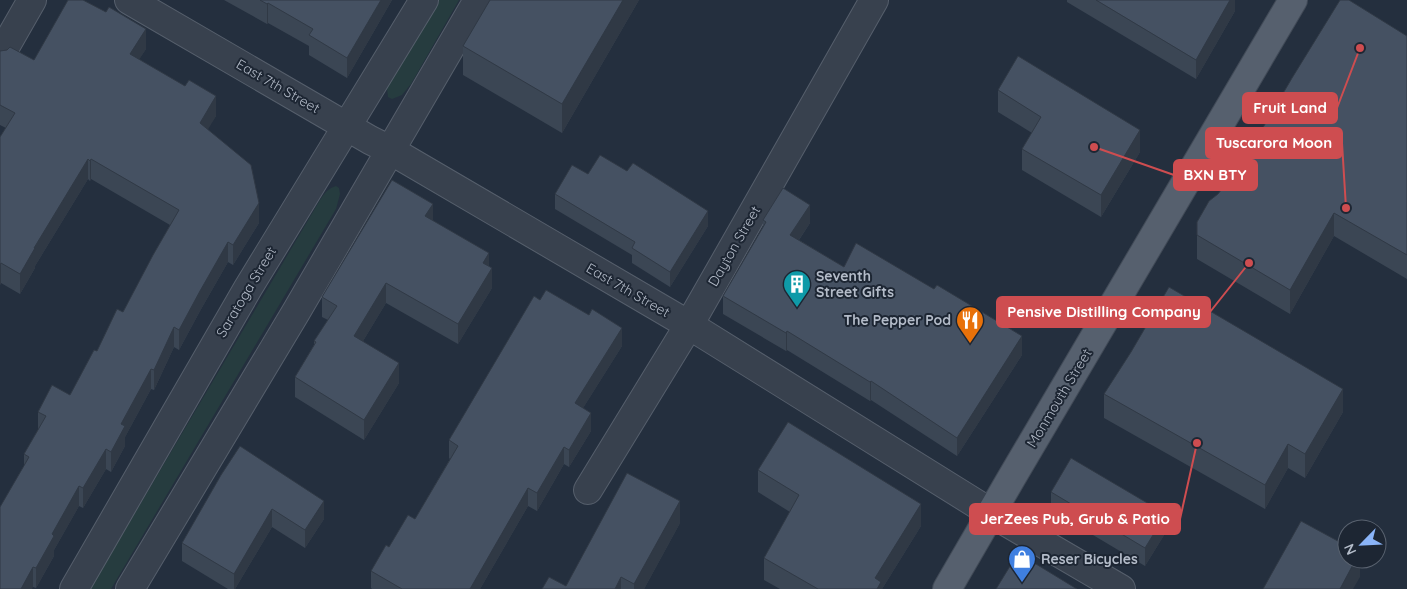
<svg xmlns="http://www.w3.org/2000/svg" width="1407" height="589" font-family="Quicksand,sans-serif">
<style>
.green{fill:#263c3f}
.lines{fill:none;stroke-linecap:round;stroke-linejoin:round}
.street-casing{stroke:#565f6c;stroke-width:30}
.primary-casing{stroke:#414a57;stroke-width:30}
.street{stroke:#38414e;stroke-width:28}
.primary{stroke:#56606e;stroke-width:28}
.wall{fill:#3b4654}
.shaded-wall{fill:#303945}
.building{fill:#455162;stroke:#303945}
.labels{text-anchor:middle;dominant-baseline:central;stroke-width:4;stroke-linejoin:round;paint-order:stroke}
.street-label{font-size:14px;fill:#b4bcc9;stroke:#1d2633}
.poi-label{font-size:14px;font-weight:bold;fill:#b4bcc9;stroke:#1d2633;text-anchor:start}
.leader{fill:none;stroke:#ce4d50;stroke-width:2}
.callout-dot{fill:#ce4d50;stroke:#1d2633;stroke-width:2}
.callout{fill:#ce4d50;stroke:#ce4d50;stroke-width:2}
.callout-label{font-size:15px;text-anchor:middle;font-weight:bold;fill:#fff}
</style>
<rect width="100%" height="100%" fill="#242f3e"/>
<path class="green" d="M438 0H459L411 84 402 95 392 99 388 97 387 88 391 79Z
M336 186 339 188 340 194 336 209 111 589H90L320 200C324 194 328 188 336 186Z"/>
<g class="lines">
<g class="street-casing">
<path id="street" d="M129 0 370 140 390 150 689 325 991 513 1121 589
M0 56 32 0
M588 490 689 325 874 0
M74 589 248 288 424 0
M130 589 296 312 478 0"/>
</g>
<g class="primary-casing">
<path id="primary" d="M947 589 1012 477 1293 0"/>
</g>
<use href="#street" class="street"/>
<use href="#primary" class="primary"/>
</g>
<path class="wall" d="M224 0H392L347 78 309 55V46L268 23 267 24Z
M639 0 562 133 463 75V46Z
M1067 0H1235V11L1196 79 1067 2Z
M1407 36V279L1334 236 1290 314 1197 259V222L1218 194Z
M146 49 139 59 216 116 207 129 259 223 233 265 228 262 200 311 179 350 174 347 154 390 151 389 125 437V446L111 472 106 469 83 508 79 506 54 550V556L36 588 33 587 24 464V454L38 431V412L70 395 97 351 123 312 170 225 91 179 90 181 88 179 35 266V268L20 294 1 283 0 285V137L6 128 0 125V51L34 60Z
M998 90 1140 152 1101 217 1022 170V149L1032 133 998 112Z
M588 174 708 226 670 287 632 263V255L555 209V194Z
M763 220 810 223 799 240 844 267 1022 355 957 456 871 400 870 401 787 350 786 351 723 314V296L763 227Z
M433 221 489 267 492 288 458 344 386 303 363 341 399 383 364 440 295 397V377L314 345V341L328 320 322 317V297Z
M540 300 622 346 583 408 591 431 569 467 564 464 537 511 528 506 480 589H372L371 588V571L389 547 415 519 450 459 449 458V440Z
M1104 394 1343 412 1305 478 1288 468 1265 509 1104 418Z
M758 470 921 526 882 589H780L764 580V558L790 512 758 492Z
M221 475 324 519 305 548 272 527 235 589H228L182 561V543Z
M1051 492 1166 532 1145 566 1051 510Z
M680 523 644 589H542L566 586Z"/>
<path class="shaded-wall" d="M381 0H392L347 78V58Z
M623 0H639L562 133V104Z
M1228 0H1235V11L1196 79V60Z
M268 3V23L267 24V4Z
M146 29V49L130 74V54Z
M216 96V116L200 143V123Z
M1140 130V152L1101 217V195Z
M88 159V179L35 266V268L20 294V274L34 248Z
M91 159V179L90 181V161Z
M259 203V223L233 265V245Z
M433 204V224L425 216Z
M810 205V223L790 253V235Z
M708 211V226L670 287V272Z
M1334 213V236L1290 314V290Z
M228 242V262L200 311 179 350V330L200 291Z
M489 253V273L492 268V288L458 344V324L483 263Z
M1 263V283L0 285V265Z
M386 283V303L354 356V336Z
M174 327V347L154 390V370Z
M622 328V346L575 421V403Z
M787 331V350L786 351V333Z
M1022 336V355L957 456V438Z
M399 363V383L364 440V420Z
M151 369V389L125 437V446L111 472V452L121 424Z
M871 381V400L870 401V382Z
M1343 389V412L1305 478V454Z
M591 413V431L569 467V450Z
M1288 444V468L1265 509V485Z
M564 447V464L537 511V493Z
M106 449V469L83 508V488Z
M79 486V506L54 550V556L36 588V568L52 534Z
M528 488V506L480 589H470Z
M324 501V519L305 548V530Z
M680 501V523L644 589H634V584Z
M921 504V526L882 589H875V578Z
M272 509V527L235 589H234V574Z
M1166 514V532L1145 566V548Z
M1356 559H1360V577L1353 589H1340Z
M33 567V587L32 589H21Z
M621 577V589H615Z"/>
<path class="building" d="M68 0H83L106 12 109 7 146 29 130 54 185 86 189 80 216 96 200 123 251 165 259 203 233 245 228 242 200 291 179 330 174 327 154 370 151 369 121 424 125 426 111 452 106 449 83 488 79 486 52 534 54 536 36 568 33 567 21 589H0V507L29 457 24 454 46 416 38 412 52 385 70 395 94 350 97 351 117 309 123 312 153 255 179 210 91 159 90 161 88 159 34 248H35L20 274 1 263 0 265V137L15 113 0 105V51L7 50 10 47 34 60Z
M260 0H381L347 58 309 35 313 29 268 3 267 4Z
M490 0H623L562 104 463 46Z
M1096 0H1230L1196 60Z
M1340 0H1349L1407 36V255L1334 213 1290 290 1197 235V222L1209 201 1218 194 1244 160 1292 78Z
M1018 56 1140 130 1101 195 1022 149 1041 117 998 90Z
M600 155 627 171 633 163 708 211 670 272 632 248 635 242 555 194 572 165 588 174Z
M392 180 433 204 425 216 489 253 483 263 492 268 458 324 386 283 354 336 399 363 364 420 295 377 316 342 314 341 337 306 322 297Z
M783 188 810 205 790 235 844 267 856 243 934 289 937 285 1022 336 957 438 871 381 870 382 787 331 786 333 723 296 766 222 763 220Z
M1169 287 1343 389 1305 454 1288 444 1265 485 1104 394 1131 352Z
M546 290 589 315 592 309 622 328 575 403 591 413 569 450 564 447 537 493 528 488 470 589H402L371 571 386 545 389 547 408 515 415 519 458 446 449 440 534 296 540 300Z
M788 422 921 504 875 578 881 582 877 589H818L764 558 799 495 758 470Z
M240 446 324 501 305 530 272 509 234 574 182 543 221 475Z
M1071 458 1166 514 1145 548 1051 492Z
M627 473 680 501 634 584 621 577 615 589H542L549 577 566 586Z
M1301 521 1347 546V559H1356L1340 589H1263Z
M1018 553 1077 589H996Z"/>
<defs>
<g id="building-pin" transform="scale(1.4375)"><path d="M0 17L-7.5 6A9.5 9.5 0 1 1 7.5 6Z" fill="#0f9aa8" stroke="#1d2633"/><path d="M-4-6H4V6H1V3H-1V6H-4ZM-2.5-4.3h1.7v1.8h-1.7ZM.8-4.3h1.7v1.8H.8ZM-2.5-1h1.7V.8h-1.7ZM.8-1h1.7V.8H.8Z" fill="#fff"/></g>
<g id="restaurant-pin" transform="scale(1.4375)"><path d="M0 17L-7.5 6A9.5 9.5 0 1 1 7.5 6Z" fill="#e8710a" stroke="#1d2633"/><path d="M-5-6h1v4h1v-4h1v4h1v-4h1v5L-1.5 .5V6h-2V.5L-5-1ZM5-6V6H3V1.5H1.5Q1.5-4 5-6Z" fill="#fff"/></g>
<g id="shop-pin" transform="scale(1.4375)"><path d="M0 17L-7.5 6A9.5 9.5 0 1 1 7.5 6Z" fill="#3f7fe0" stroke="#1d2633"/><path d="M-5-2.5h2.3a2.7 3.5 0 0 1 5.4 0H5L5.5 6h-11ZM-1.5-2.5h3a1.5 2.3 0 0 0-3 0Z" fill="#fff"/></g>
</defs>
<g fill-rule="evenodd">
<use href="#building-pin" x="797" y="284"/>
<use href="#restaurant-pin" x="970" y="320"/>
<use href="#shop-pin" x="1022" y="559"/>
</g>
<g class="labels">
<g class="street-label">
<text transform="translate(278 86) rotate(30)">East 7th Street</text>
<text transform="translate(734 246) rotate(-60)">Dayton Street</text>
<text transform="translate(628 290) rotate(30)">East 7th Street</text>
<text transform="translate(246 292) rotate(-59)">Saratoga Street</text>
<text transform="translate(1059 398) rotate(-59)">Monmouth Street</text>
</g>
<g class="poi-label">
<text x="816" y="276">Seventh<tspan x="816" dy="16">Street Gifts</tspan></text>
<text x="951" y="320" text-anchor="end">The Pepper Pod</text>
<text x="1041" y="559">Reser Bicycles</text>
</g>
</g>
<path class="leader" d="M1360 48L1337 108M1346 208L1342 143M1094 147L1174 175M1249 263L1210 312M1197 443L1180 519"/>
<g class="callout-dot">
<circle cx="1360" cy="48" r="5"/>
<circle cx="1346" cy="208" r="5"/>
<circle cx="1094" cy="147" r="5"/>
<circle cx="1249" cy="263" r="5"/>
<circle cx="1197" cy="443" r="5"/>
</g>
<g class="callout">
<rect x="1243" y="93" width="94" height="30" rx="5"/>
<rect x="1206" y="128" width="136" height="30" rx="5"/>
<rect x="1174" y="160" width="83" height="30" rx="5"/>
<rect x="997" y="297" width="213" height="30" rx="5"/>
<rect x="970" y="504" width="210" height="30" rx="5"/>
</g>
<g class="callout-label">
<text x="1290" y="113">Fruit Land</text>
<text x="1274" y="148">Tuscarora Moon</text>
<text x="1215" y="180">BXN BTY</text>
<text x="1104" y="317">Pensive Distilling Company</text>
<text x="1075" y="524">JerZees Pub, Grub &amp; Patio</text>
</g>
<g transform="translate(1362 544) rotate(246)"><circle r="24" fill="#1d2633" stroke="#59626f"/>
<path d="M0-4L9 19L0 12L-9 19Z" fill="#8ab4f8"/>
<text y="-8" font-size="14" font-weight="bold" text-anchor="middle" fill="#b4bcc9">N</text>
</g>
</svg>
